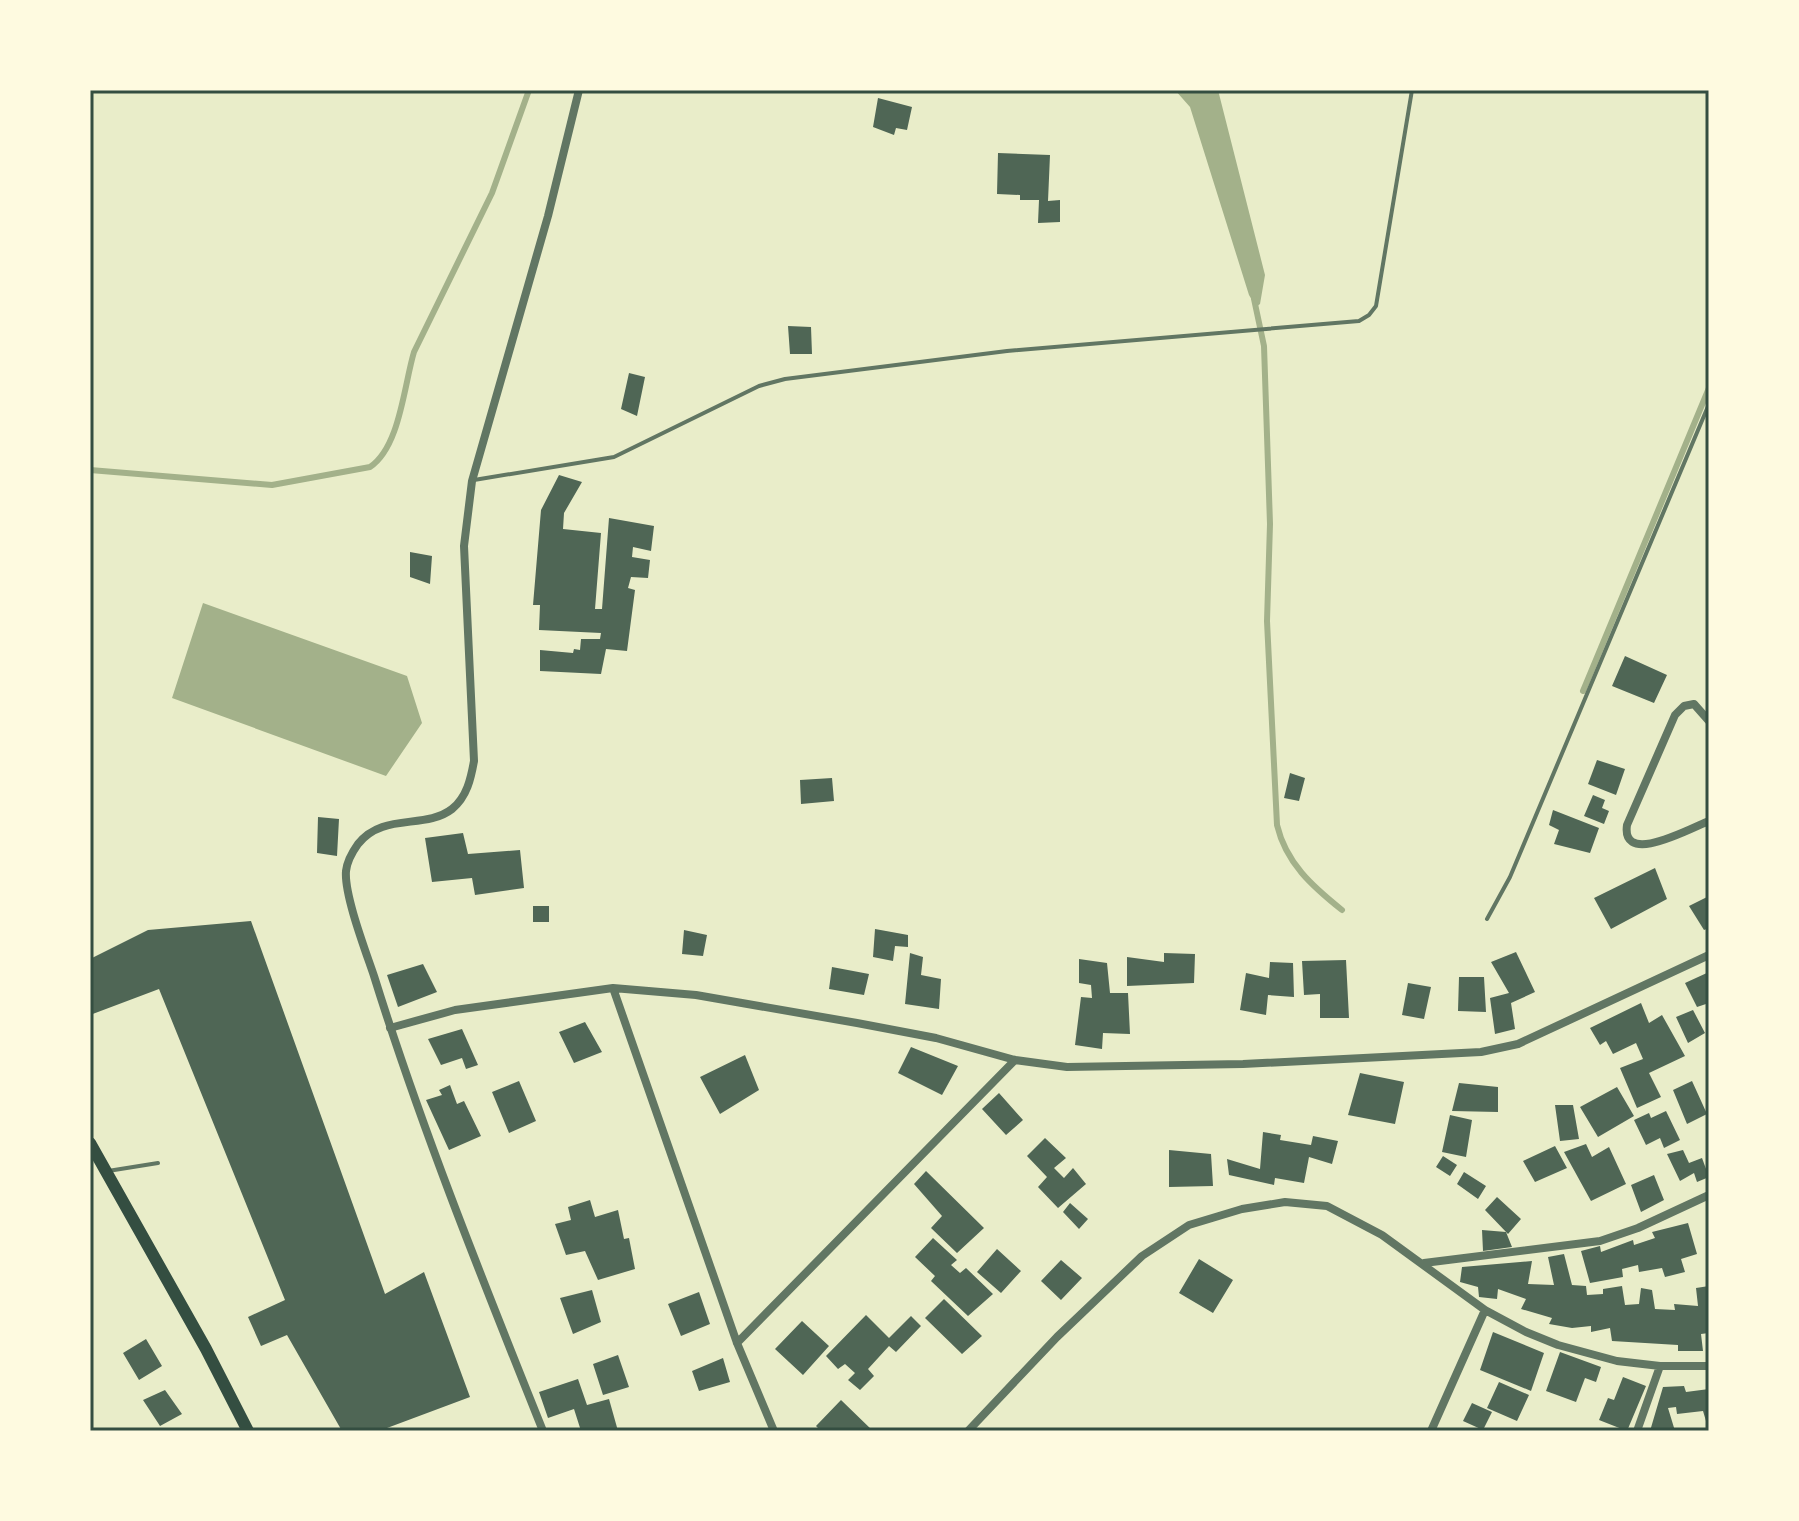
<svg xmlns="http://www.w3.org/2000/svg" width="1799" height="1521" font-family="Barlow,sans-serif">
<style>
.water{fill:#a3b18a}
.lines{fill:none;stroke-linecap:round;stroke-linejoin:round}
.stream{stroke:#a3b18a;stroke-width:6}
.building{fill:#4f6655}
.service{stroke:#617663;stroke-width:4}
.minor{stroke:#617663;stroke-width:8}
.secondary{stroke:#344e41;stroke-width:12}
.neatline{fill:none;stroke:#344e41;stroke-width:3}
</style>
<rect width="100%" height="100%" fill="#e9edc9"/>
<path class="water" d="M1175 90H1218L1265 275 1260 304 1256 307 1249 295 1190 107Z
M203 603 407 676 422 723 386 776 172 698Z"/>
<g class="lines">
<path class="stream" d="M1254 299 1264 346 1270 524 1267 621 1277 825C1286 863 1312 886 1342 910
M90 470 272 485 370 467C400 447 404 385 414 352L492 193 529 90
M1583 691 1709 388"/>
</g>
<path class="building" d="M878 98 912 107 907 130 896 128 894 135 873 127Z
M998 153 1050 155 1048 201 1060 200V222L1038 223 1039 200H1020V195L997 194Z
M788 326 811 327 812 354H790Z
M629 373 645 377 637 416 621 409Z
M559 475 582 482 564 513 563 529 601 533 595 609H602L609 518 654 526 651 551 633 547 632 557 650 560 648 578 631 577 628 588 635 590 627 651 606 649 601 674 540 671V650L573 653 574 649 580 650 581 639H600L601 633 539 630 540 605H533L541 510Z
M410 552 432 556 430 584 410 577Z
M1625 656 1667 675 1654 703 1612 686Z
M1597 760 1625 769 1616 795 1588 784Z
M1290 773 1305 778 1299 801 1284 798Z
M832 778 834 801 801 804 800 780Z
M1593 795 1605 800 1602 808 1609 811 1604 824 1584 816Z
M1553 810 1599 828 1590 853 1554 844 1559 830 1549 825Z
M318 817 339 819 337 856 317 853Z
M463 833 468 854 520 850 524 888 475 895 472 878 432 882 425 838Z
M1655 868 1667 899 1611 929 1594 898Z
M1709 896V928L1704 930 1689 906Z
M533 906H549V922H533Z
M251 921 385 1294 424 1272 470 1397 379 1431H342L287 1335 261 1346 248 1317 285 1300 159 989 90 1015V959L148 930Z
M875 929 908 935V947L895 946 893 961 873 957Z
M684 930 707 935 703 956 682 954Z
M1516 952 1535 992 1511 1003 1515 1029 1495 1034 1490 998 1509 993 1491 962Z
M910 953 923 957 921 975 941 979 939 1009 905 1004Z
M1164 953 1195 954 1194 983 1127 986V957L1164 962Z
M1079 959 1107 963 1110 993H1128L1130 1034 1103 1033 1102 1049 1075 1045 1081 997 1092 998 1091 985 1079 983Z
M1346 960 1349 1018H1320V994L1304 995 1302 961Z
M1270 962 1293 963 1294 997 1268 995 1266 1015 1240 1010 1246 973 1269 978Z
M423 964 437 992 398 1007 387 975Z
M832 967 869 974 864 995 829 989Z
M1709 972V1003L1697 1007 1685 983Z
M1459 977H1484L1486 1012 1458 1011Z
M1408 983 1431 987 1424 1019 1402 1015Z
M1641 1003 1649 1023 1662 1015 1685 1056 1649 1073 1661 1097 1637 1108 1620 1068 1643 1059 1636 1043 1613 1054 1606 1041 1600 1045 1590 1028Z
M1693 1010 1705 1033 1688 1043 1676 1017Z
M585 1022 602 1052 574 1063 559 1032Z
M462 1029 478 1065 466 1069 462 1058 441 1065 428 1039Z
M911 1047 958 1066 942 1095 898 1073Z
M745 1055 759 1090 720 1114 700 1077Z
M1360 1073 1404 1082 1395 1124 1348 1115Z
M519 1081 536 1121 509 1133 492 1092Z
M1692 1081 1707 1114 1687 1124 1673 1090Z
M1459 1083 1498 1087V1112L1452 1111Z
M450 1085 457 1104 464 1101 481 1136 449 1150 426 1100 442 1095 439 1090Z
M1617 1087 1634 1116 1598 1137 1580 1107Z
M999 1093 1023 1120 1006 1135 982 1109Z
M1555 1105H1573L1579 1139 1560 1141Z
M1666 1111 1680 1140 1664 1148 1660 1138 1646 1145 1634 1120 1649 1113 1651 1118Z
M1450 1115 1472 1120 1466 1157 1442 1152Z
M1263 1132 1281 1135 1280 1140 1311 1145 1313 1136 1338 1141 1332 1164 1309 1157 1304 1183 1275 1178 1274 1185 1229 1175 1227 1159 1260 1169Z
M1045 1138 1066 1158 1054 1168 1064 1178 1073 1168 1086 1184 1058 1208 1038 1187 1047 1177 1027 1156Z
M1586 1144 1592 1157 1609 1147 1626 1184 1591 1201 1564 1152Z
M1555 1146 1567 1168 1535 1182 1523 1161Z
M1169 1150 1211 1154 1213 1186 1169 1187Z
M1683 1150 1689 1163 1702 1158 1709 1177 1697 1182 1694 1173 1680 1181 1667 1154Z
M1443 1156 1457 1165 1450 1176 1436 1167Z
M926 1171 984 1228 957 1253 931 1228 942 1216 914 1184Z
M1464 1172 1486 1186 1478 1199 1457 1184Z
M1654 1175 1664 1200 1641 1212 1631 1185Z
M1497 1197 1521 1219 1508 1234 1485 1210Z
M590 1200 595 1217 618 1210 624 1239 629 1238 635 1269 598 1280 585 1251 566 1255 555 1224 571 1220 568 1207Z
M1070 1203 1088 1219 1079 1229 1063 1212Z
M1688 1223 1697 1254 1681 1259 1685 1272 1665 1277 1662 1268 1639 1272 1638 1265 1622 1269 1623 1277 1590 1283 1581 1251 1600 1246 1601 1252 1633 1240 1634 1245 1655 1238 1652 1232Z
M1482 1230 1506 1232 1512 1247 1483 1251Z
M933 1238 957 1260 951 1265 960 1273 966 1268 993 1294 968 1316 931 1281 935 1276 915 1257Z
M997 1249 1021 1271 1001 1293 977 1272Z
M1564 1254 1572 1285 1586 1286 1587 1295 1603 1294V1289L1622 1286 1625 1305 1639 1304 1641 1288 1652 1290 1655 1309 1675 1310 1674 1304 1698 1306 1696 1288 1709 1286V1333L1701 1334 1703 1351H1678V1345L1612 1341 1610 1328 1591 1332V1326L1572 1328 1549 1324 1552 1318 1521 1309 1526 1299 1498 1289 1497 1299 1479 1297 1478 1287 1460 1282 1462 1267 1532 1261 1528 1284 1554 1285 1548 1257Z
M1199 1259 1233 1280 1213 1313 1179 1293Z
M1061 1260 1082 1278 1061 1300 1041 1281Z
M592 1290 601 1322 573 1334 560 1298Z
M699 1292 710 1324 681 1336 668 1304Z
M944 1299 982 1336 962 1354 925 1318Z
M866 1315 889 1338 911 1316 921 1326 896 1352 889 1346 868 1369 874 1376 860 1390 848 1380 855 1373 845 1364 838 1369 826 1356Z
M802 1321 829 1346 803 1375 775 1349Z
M1493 1332 1544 1353 1531 1391 1480 1370Z
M146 1339 162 1366 139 1380 123 1353Z
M1560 1352 1601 1367 1596 1382 1585 1378 1576 1402 1546 1391Z
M618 1355 629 1387 603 1395 593 1364Z
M723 1358 730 1382 699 1391 692 1371Z
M1623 1377 1646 1386 1627 1431 1599 1420 1608 1398 1614 1400Z
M578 1379 587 1405 609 1399 618 1431H581L574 1409 548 1418 539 1392Z
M1499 1382 1529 1395 1517 1421 1487 1408Z
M1684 1386 1686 1392 1709 1389V1431L1703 1411 1677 1414 1676 1407 1668 1408 1675 1431H1650L1663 1387Z
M165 1390 182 1414 160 1426 143 1400Z
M841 1400 873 1431H821L816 1426Z
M1472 1403 1492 1412 1483 1430 1463 1421Z"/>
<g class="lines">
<path class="service" d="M474 480 614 457 759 386 785 379 1007 351 1359 321 1369 315 1376 306 1412 90
M1487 919 1510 877 1709 404
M108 1171 158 1163"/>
<path class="minor" d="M1709 721 1694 704 1684 706 1675 715 1627 825C1621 867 1691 828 1709 821
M613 988 737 1343 774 1431
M390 1028 455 1010 613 988 696 995 857 1023 936 1038 1015 1060 1067 1067 1243 1064 1481 1052 1518 1044 1709 955
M1424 1263 1600 1241 1638 1228 1709 1195
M737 1343 1015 1060
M543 1431C483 1281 422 1130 374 976 366 952 344 895 346 871 347 862 353 851 358 844 383 812 425 830 452 809 467 797 471 778 474 761L464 546 472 481 548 216 579 90
M968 1431 1057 1337 1142 1256 1189 1225 1242 1209 1285 1202 1327 1206 1382 1235 1485 1310 1526 1332 1558 1345 1617 1361 1660 1366H1709
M1431 1431 1485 1310
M1637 1431 1660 1366"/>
<path class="secondary" d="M90 1143 206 1349 248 1431"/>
</g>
<rect width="1799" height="1521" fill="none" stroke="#fefae0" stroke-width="184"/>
<rect x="92" y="92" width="1615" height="1337" class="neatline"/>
</svg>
